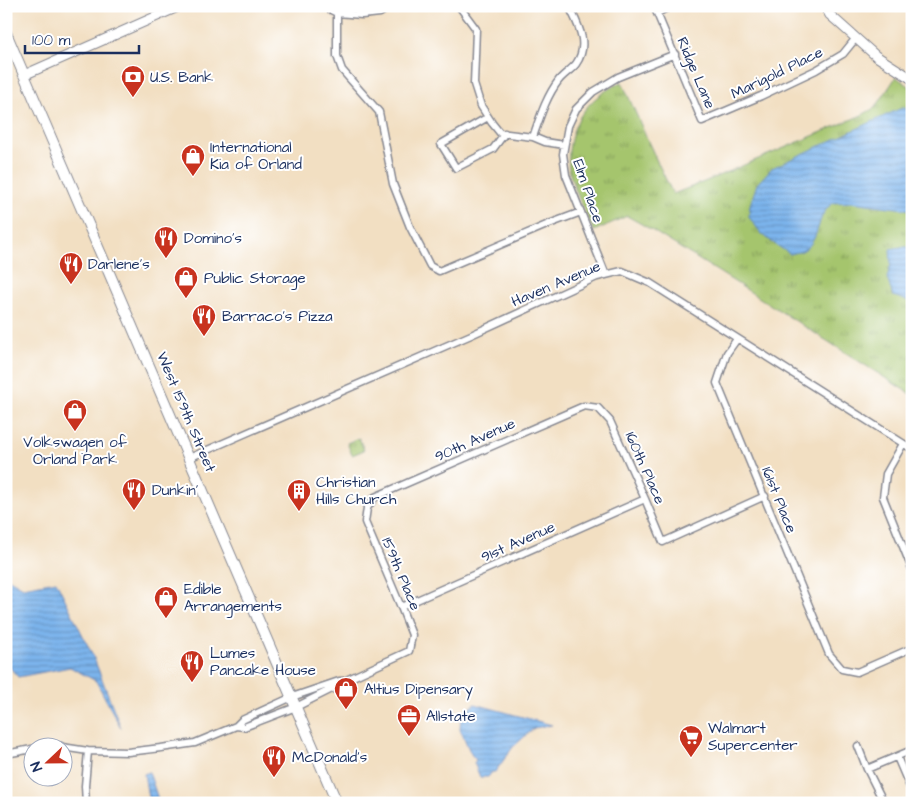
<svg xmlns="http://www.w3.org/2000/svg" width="918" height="809" font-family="'Architects Daughter',sans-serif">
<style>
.park{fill:url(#park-tufts);stroke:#607a66}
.water{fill:url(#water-rules);stroke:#4c72a5}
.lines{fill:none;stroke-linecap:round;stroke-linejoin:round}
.street-casing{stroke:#868790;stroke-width:9}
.secondary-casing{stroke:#868790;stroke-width:11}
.primary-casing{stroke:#868790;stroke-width:12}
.street{stroke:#fff;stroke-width:6}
.secondary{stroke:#fff;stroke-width:9}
.primary{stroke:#fff;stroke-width:10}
.labels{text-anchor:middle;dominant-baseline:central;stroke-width:4;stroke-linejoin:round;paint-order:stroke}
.street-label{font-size:15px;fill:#1b2f5e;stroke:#fff}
.poi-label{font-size:15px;fill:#1b2f5e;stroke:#fff;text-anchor:start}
</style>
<defs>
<pattern id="park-tufts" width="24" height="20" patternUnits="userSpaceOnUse" patternTransform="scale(1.25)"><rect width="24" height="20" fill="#a5c56d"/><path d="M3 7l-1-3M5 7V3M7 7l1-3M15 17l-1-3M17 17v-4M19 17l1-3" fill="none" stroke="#86a05d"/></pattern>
<pattern id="water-rules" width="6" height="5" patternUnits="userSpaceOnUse" patternTransform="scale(1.25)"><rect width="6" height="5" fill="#7cb4ec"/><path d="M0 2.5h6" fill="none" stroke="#6593c2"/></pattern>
</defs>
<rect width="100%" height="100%" fill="#fff"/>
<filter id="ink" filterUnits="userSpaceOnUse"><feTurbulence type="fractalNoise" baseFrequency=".02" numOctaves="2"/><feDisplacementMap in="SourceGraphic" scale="10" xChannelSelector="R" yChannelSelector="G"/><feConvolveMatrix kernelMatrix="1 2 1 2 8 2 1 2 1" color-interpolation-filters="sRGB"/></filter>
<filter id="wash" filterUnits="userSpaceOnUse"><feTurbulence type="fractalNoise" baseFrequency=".0096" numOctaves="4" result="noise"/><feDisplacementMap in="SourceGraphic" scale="20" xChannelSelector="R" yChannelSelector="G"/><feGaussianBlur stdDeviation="1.12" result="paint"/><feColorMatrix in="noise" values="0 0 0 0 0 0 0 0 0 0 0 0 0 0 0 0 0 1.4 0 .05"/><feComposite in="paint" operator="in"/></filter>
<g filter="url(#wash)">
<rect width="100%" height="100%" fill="#f2dfc2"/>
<path class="park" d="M896 77 912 88V395L733 281 645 226 627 216 594 231C586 212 575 193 570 174 568 166 569 159 569 151 573 117 591 96 622 82L656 159 673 194 704 182 862 115 876 107Z
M359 438 364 450 352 455 347 443Z"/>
<path class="water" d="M904 107 912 113V210L852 202 832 203C828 207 825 211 822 216 817 228 816 244 802 251 799 252 794 253 790 254L772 242 761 233 749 217 750 205 757 184 772 168Z
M901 247H912V302L893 296 887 278 891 264 890 249Z
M6 577 23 587 56 581 93 656 121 728 96 681 70 667 18 677 6 663Z
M475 704 552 725 534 728 513 747 495 772H492L488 777H480L474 763 476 760 471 754 460 729 461 716Z
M149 772 159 802V803H149L144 774Z"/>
</g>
<g filter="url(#ink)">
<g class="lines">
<g class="street-casing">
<path id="street" d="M323 6 337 13 362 15 380 13 391 6
M459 6 476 29 474 84 481 106 492 123 500 133 533 137 545 142 564 145
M654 6 702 121 761 96 816 70 843 54 856 38
M337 13V56L342 70 379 112 393 184 410 227 430 266 439 271 549 224 581 212
M657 13 671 6
M488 117 441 144 456 168 493 149 505 133
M533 137C540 117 546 97 559 80 564 74 571 70 576 64 590 44 578 25 569 6
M606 275 566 175 563 154 568 126 576 109 593 92 618 77 675 54
M737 339 727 353 717 383 829 654 842 669 857 672 912 648
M903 444 886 474 883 497 912 569
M189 458 471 335 597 277 622 271 650 283 912 449
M401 607 645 499
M236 726 244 727 296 707 340 685 344 681
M46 746 53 745 61 746
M858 746 867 769 884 803
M62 747 88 751 128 752 161 748 195 743 236 726 242 720 292 697 339 681H344L409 651 412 635 401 607 365 522 367 508 375 497 584 406 598 408 610 421 645 499 663 542 765 496
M6 754 32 749
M897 757 912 792
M867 769 912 750
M86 803 85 786 88 751
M909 803 912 802"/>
</g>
<g class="secondary-casing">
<path id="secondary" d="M825 6 830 15 876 56 912 79
M24 75 180 6"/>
</g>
<g class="primary-casing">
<path id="primary" d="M6 33 337 803"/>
</g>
<use href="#street" class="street"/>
<use href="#secondary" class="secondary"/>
<use href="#primary" class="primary"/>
</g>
</g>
<defs>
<g id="bank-pin" transform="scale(1.25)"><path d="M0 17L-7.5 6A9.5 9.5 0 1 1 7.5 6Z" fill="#c8321e" stroke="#fff"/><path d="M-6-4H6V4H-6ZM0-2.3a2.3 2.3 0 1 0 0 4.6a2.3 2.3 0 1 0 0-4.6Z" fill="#fff"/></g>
<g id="shop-pin" transform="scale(1.25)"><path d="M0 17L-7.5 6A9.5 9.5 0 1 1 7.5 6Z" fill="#c8321e" stroke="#fff"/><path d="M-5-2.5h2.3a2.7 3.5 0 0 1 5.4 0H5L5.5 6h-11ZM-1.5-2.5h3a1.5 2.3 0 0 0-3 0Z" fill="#fff"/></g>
<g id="restaurant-pin" transform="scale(1.25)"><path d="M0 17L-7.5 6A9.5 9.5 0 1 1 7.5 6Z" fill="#c8321e" stroke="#fff"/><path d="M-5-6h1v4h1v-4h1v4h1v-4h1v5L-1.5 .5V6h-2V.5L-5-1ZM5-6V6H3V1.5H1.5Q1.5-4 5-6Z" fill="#fff"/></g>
<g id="building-pin" transform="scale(1.25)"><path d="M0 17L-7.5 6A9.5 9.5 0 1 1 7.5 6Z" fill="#c8321e" stroke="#fff"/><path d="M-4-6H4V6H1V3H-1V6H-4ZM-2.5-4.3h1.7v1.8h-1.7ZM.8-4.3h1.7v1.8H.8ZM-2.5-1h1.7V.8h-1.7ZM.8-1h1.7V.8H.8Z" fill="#fff"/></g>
<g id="office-pin" transform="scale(1.25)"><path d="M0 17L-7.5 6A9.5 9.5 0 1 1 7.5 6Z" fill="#c8321e" stroke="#fff"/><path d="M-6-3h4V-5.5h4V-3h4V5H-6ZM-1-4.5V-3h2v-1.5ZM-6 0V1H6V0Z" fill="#fff"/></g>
<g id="supermarket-pin" transform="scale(1.25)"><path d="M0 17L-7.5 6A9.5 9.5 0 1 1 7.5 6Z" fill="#c8321e" stroke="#fff"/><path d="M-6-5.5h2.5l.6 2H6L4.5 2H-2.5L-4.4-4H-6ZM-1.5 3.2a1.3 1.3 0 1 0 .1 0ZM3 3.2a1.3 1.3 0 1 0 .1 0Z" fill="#fff"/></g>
</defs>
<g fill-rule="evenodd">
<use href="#bank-pin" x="133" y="77"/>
<use href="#shop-pin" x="193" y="156"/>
<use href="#restaurant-pin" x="166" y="238"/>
<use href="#restaurant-pin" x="71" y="264"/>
<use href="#shop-pin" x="186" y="278"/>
<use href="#restaurant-pin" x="204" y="316"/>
<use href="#shop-pin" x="75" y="411"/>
<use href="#restaurant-pin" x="134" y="490"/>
<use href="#building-pin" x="299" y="491"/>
<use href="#shop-pin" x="166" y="598"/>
<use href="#restaurant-pin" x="192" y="662"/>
<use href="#shop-pin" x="346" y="689"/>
<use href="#office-pin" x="409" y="716"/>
<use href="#supermarket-pin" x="691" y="737"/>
<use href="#restaurant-pin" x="274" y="757"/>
</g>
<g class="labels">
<g class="street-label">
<text transform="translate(696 73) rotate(67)">Ridge Lane</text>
<text transform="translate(777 73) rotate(-26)">Marigold Place</text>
<text transform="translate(588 191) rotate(71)">Elm Place</text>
<text transform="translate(556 284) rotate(-23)">Haven Avenue</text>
<text transform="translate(186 412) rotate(67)">West 159th Street</text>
<text transform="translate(475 440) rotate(-24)">90th Avenue</text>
<text transform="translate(645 468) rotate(66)">160th Place</text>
<text transform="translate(779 500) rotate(68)">161st Place</text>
<text transform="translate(518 542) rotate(-24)">91st Avenue</text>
<text transform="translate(401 574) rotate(67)">159th Place</text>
</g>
<g class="poi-label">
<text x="150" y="77">U.S. Bank</text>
<text x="210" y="147">International<tspan x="210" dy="17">Kia of Orland</tspan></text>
<text x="184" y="238">Domino's</text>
<text x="88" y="264">Darlene's</text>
<text x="204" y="278">Public Storage</text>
<text x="222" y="316">Barraco's Pizza</text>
<text x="75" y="442" text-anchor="middle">Volkswagen of<tspan x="75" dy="17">Orland Park</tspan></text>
<text x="316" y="482">Christian<tspan x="316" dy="17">Hills Church</tspan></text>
<text x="152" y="490">Dunkin'</text>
<text x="184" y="589">Edible<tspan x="184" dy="17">Arrangements</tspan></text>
<text x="210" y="653">Lumes<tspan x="210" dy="17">Pancake House</tspan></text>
<text x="364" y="689">Altius Dipensary</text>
<text x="426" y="716">Allstate</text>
<text x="708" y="728">Walmart<tspan x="708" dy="17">Supercenter</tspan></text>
<text x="292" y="757">McDonald's</text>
</g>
</g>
<rect width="918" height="809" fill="none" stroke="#fff" stroke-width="25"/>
<g transform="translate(48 762) rotate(248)"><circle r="24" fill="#ffffff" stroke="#a4acbf"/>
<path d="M0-4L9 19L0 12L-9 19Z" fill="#c8321e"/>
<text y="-8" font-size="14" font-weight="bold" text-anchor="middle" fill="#1b2f5e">N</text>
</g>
<path d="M25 45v8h114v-8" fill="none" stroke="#1b2f5e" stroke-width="2.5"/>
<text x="32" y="45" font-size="15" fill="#1b2f5e" stroke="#ffffff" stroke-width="4" paint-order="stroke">100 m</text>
</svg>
